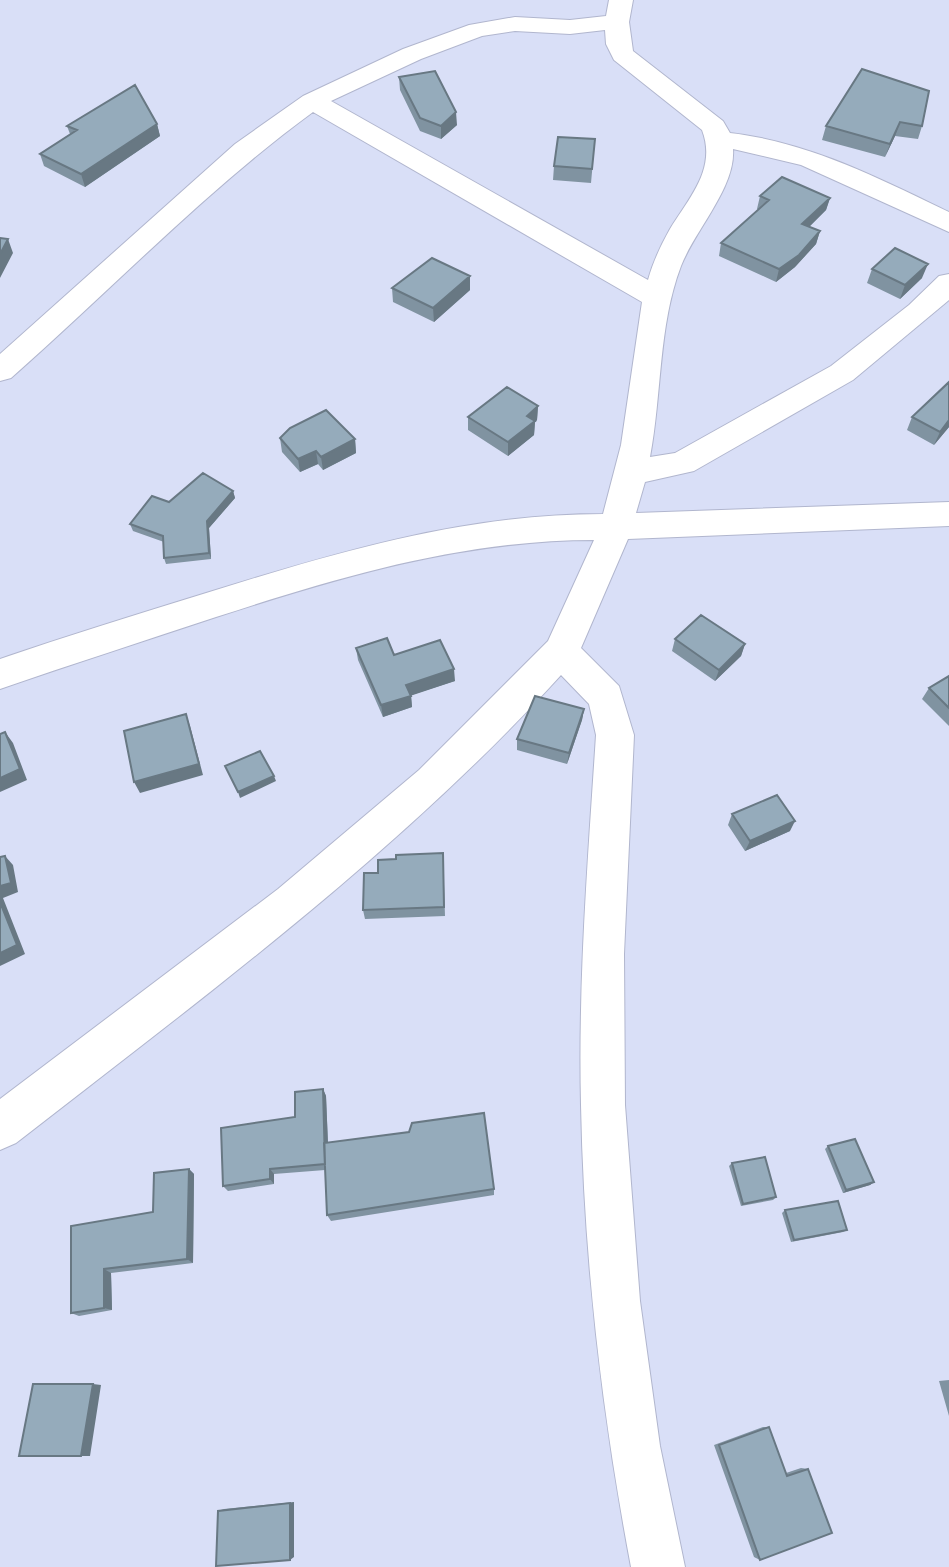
<svg xmlns="http://www.w3.org/2000/svg" width="949" height="1567" font-family="'Work Sans',sans-serif">
<style>
.lines{fill:none;stroke-linecap:round;stroke-linejoin:round}
.minor-casing{stroke:#b1b6ce;stroke-width:2}
.minor{fill:#fff;fill-rule:evenodd}
.wall{fill:#8093a1}
.shaded-wall{fill:#687883}
.building{fill:#95abbb;stroke:#687883;stroke-width:2}
</style>
<rect width="100%" height="100%" fill="#d9dff7"/>
<g class="lines">
<g class="minor-casing">
<path id="minor" d="M609 0H633L629 22 633 51 723 121 730 133C809 142 878 178 949 212V232L801 165 733 149C736 187 695 230 681 266 658 326 662 395 650 457L675 453 831 366 909 305 939 276 949 274V300L853 380 694 471 645 482 636 513 949 502V526L628 539 581 648 619 686 634 735 624 954 625 1105 640 1301 660 1446 685 1567H631C602 1414 584 1260 581 1105 578 981 588 858 596 735L589 704 561 675C399 853 206 995 16 1143L0 1150V1099L278 889 419 770 548 641 594 540C463 540 339 577 216 617 144 641 72 664 0 689V659C67 636 135 615 203 594 334 553 464 514 603 514L621 445 642 302 313 112C205 191 111 290 11 378L0 381V354L235 144 303 96 403 49 469 25 515 17 570 20 606 16ZM605 30 606 44 614 60 702 130C717 169 689 198 670 229 661 245 653 262 648 280L331 101 421 59 482 36 515 31 570 34Z"/>
</g>
<use href="#minor" class="minor"/>
</g>
<path class="wall" d="M862 69 922 126 918 139 895 136 885 157 822 140 826 126Z
M399 77 457 125 441 139 420 131 400 90Z
M157 124 160 136 85 187 44 166 40 154 70 134 67 126Z
M595 139 591 183 553 180 554 166Z
M760 196 830 198 826 210 809 227 820 231 816 244 795 267 776 282 719 256 721 243 759 210 757 209Z
M872 269 922 278 900 299 867 283Z
M470 276V290L434 322 393 302 392 288Z
M949 382V427L934 445 907 430 912 417Z
M538 406 537 420 535 422 534 435 508 456 468 430V417Z
M280 438 355 439 356 453 323 470 318 464 300 472 282 452Z
M233 491 235 498 209 528 211 559 166 564 164 558V542L133 531 130 524 169 502Z
M675 639 745 644 741 656 715 681 672 651Z
M356 648 394 655 455 681 411 695 412 707 383 717 358 660Z
M949 676V726L922 699 929 688Z
M584 709 582 720 567 764 517 750V739Z
M732 814 790 831 745 851 728 825Z
M443 853 445 916 365 919 363 910 378 873 396 859Z
M323 1089 326 1096 328 1143 494 1189V1195L331 1221 327 1215 325 1170 274 1174V1184L228 1191 223 1186 295 1117Z
M828 1146 874 1182 870 1185 843 1193 825 1149Z
M732 1163 776 1197 773 1200 741 1206 729 1166Z
M189 1169 194 1174 193 1263 111 1273 112 1310 79 1316 71 1313V1226L153 1212Z
M785 1210 847 1230 843 1232 791 1242 782 1213Z
M949 1380V1416L939 1381Z
M763 1427H769L786 1473 801 1468 808 1469 760 1560 754 1557 714 1445Z
M294 1502V1557L218 1511 224 1509Z"/>
<path class="shaded-wall" d="M456 112 457 125 441 139V126Z
M900 122 895 136 885 157 890 144Z
M157 124 160 136 85 187 81 174Z
M830 198 826 210 799 237 802 224Z
M820 231 816 244 795 267 776 282 779 269Z
M8 239 13 253 0 278V254Z
M928 264 922 278 900 299 905 285Z
M470 276V290L434 322 433 308Z
M538 406 537 420 535 422 534 435 508 456V442L527 416Z
M949 420V427L934 445 940 432Z
M355 439 356 453 323 470 321 457Z
M316 451 318 464 300 472 298 459Z
M233 491 235 498 209 528 211 559 209 553 207 521Z
M745 644 741 656 715 681 719 670Z
M454 669 455 681 407 697 406 685Z
M411 696 412 707 383 717 381 705Z
M584 709 582 720 567 764 569 753Z
M186 714 190 726 203 775 140 793 134 782Z
M5 732 13 743 27 780 0 792V778Z
M274 776 276 781 240 798 238 792Z
M795 821 790 831 745 851 750 841Z
M5 856 13 865 18 892 3 898 25 954 0 966V886Z
M323 1089 326 1096 329 1170 326 1164Z
M189 1169 194 1174 193 1263 187 1259Z
M270 1169 274 1174V1184L270 1179Z
M874 1182 870 1185 843 1193 846 1190Z
M104 1269 111 1273 112 1310 104 1308Z
M93 1384 101 1385 90 1456H81Z
M294 1502V1557L290 1560V1503Z"/>
<path class="building" d="M862 69 929 91 922 126 900 122 890 144 826 126Z
M435 71 456 112 441 126 420 118 399 77Z
M135 85 157 124 81 174 40 154 77 130 67 126Z
M558 137 595 139 592 169 554 166Z
M782 177 830 198 802 224 820 231 799 255 779 269 721 243 769 200 760 196Z
M0 238 8 239 0 254Z
M895 248 928 264 905 285 872 269Z
M432 258 470 276 433 308 392 288Z
M949 382V420L940 432 912 417Z
M507 387 538 406 527 416 535 421 508 442 468 417Z
M326 410 355 439 321 457 316 451 298 459 280 438 290 428Z
M203 473 233 491 207 521 209 553 164 558 163 536 130 524 152 496 169 502Z
M701 615 745 644 719 670 675 639Z
M387 638 394 655 440 640 454 669 406 685 411 696 381 705 356 648Z
M949 676V708L929 688Z
M535 696 584 709 569 753 517 739Z
M186 714 199 764 134 782 124 731Z
M5 732 20 769 0 778V734Z
M260 751 274 776 238 792 225 766Z
M777 795 795 821 750 841 732 814Z
M443 853 444 907 363 910 364 873H378V860L396 859V855Z
M5 856 11 883 0 886V857Z
M0 902 17 945 0 953Z
M323 1089 325 1164 270 1169V1179L223 1186 221 1128 295 1117V1092Z
M484 1113 494 1189 327 1215 324 1143 409 1132 412 1123Z
M855 1139 874 1182 846 1190 828 1146Z
M765 1157 776 1197 743 1204 732 1163Z
M189 1169 187 1259 104 1269V1308L71 1313V1226L153 1212 154 1173Z
M838 1201 847 1230 794 1240 785 1210Z
M33 1384H93L81 1456H19Z
M769 1427 787 1476 808 1469 832 1533 760 1560 719 1445Z
M290 1503V1560L216 1566 218 1511Z"/>
</svg>
